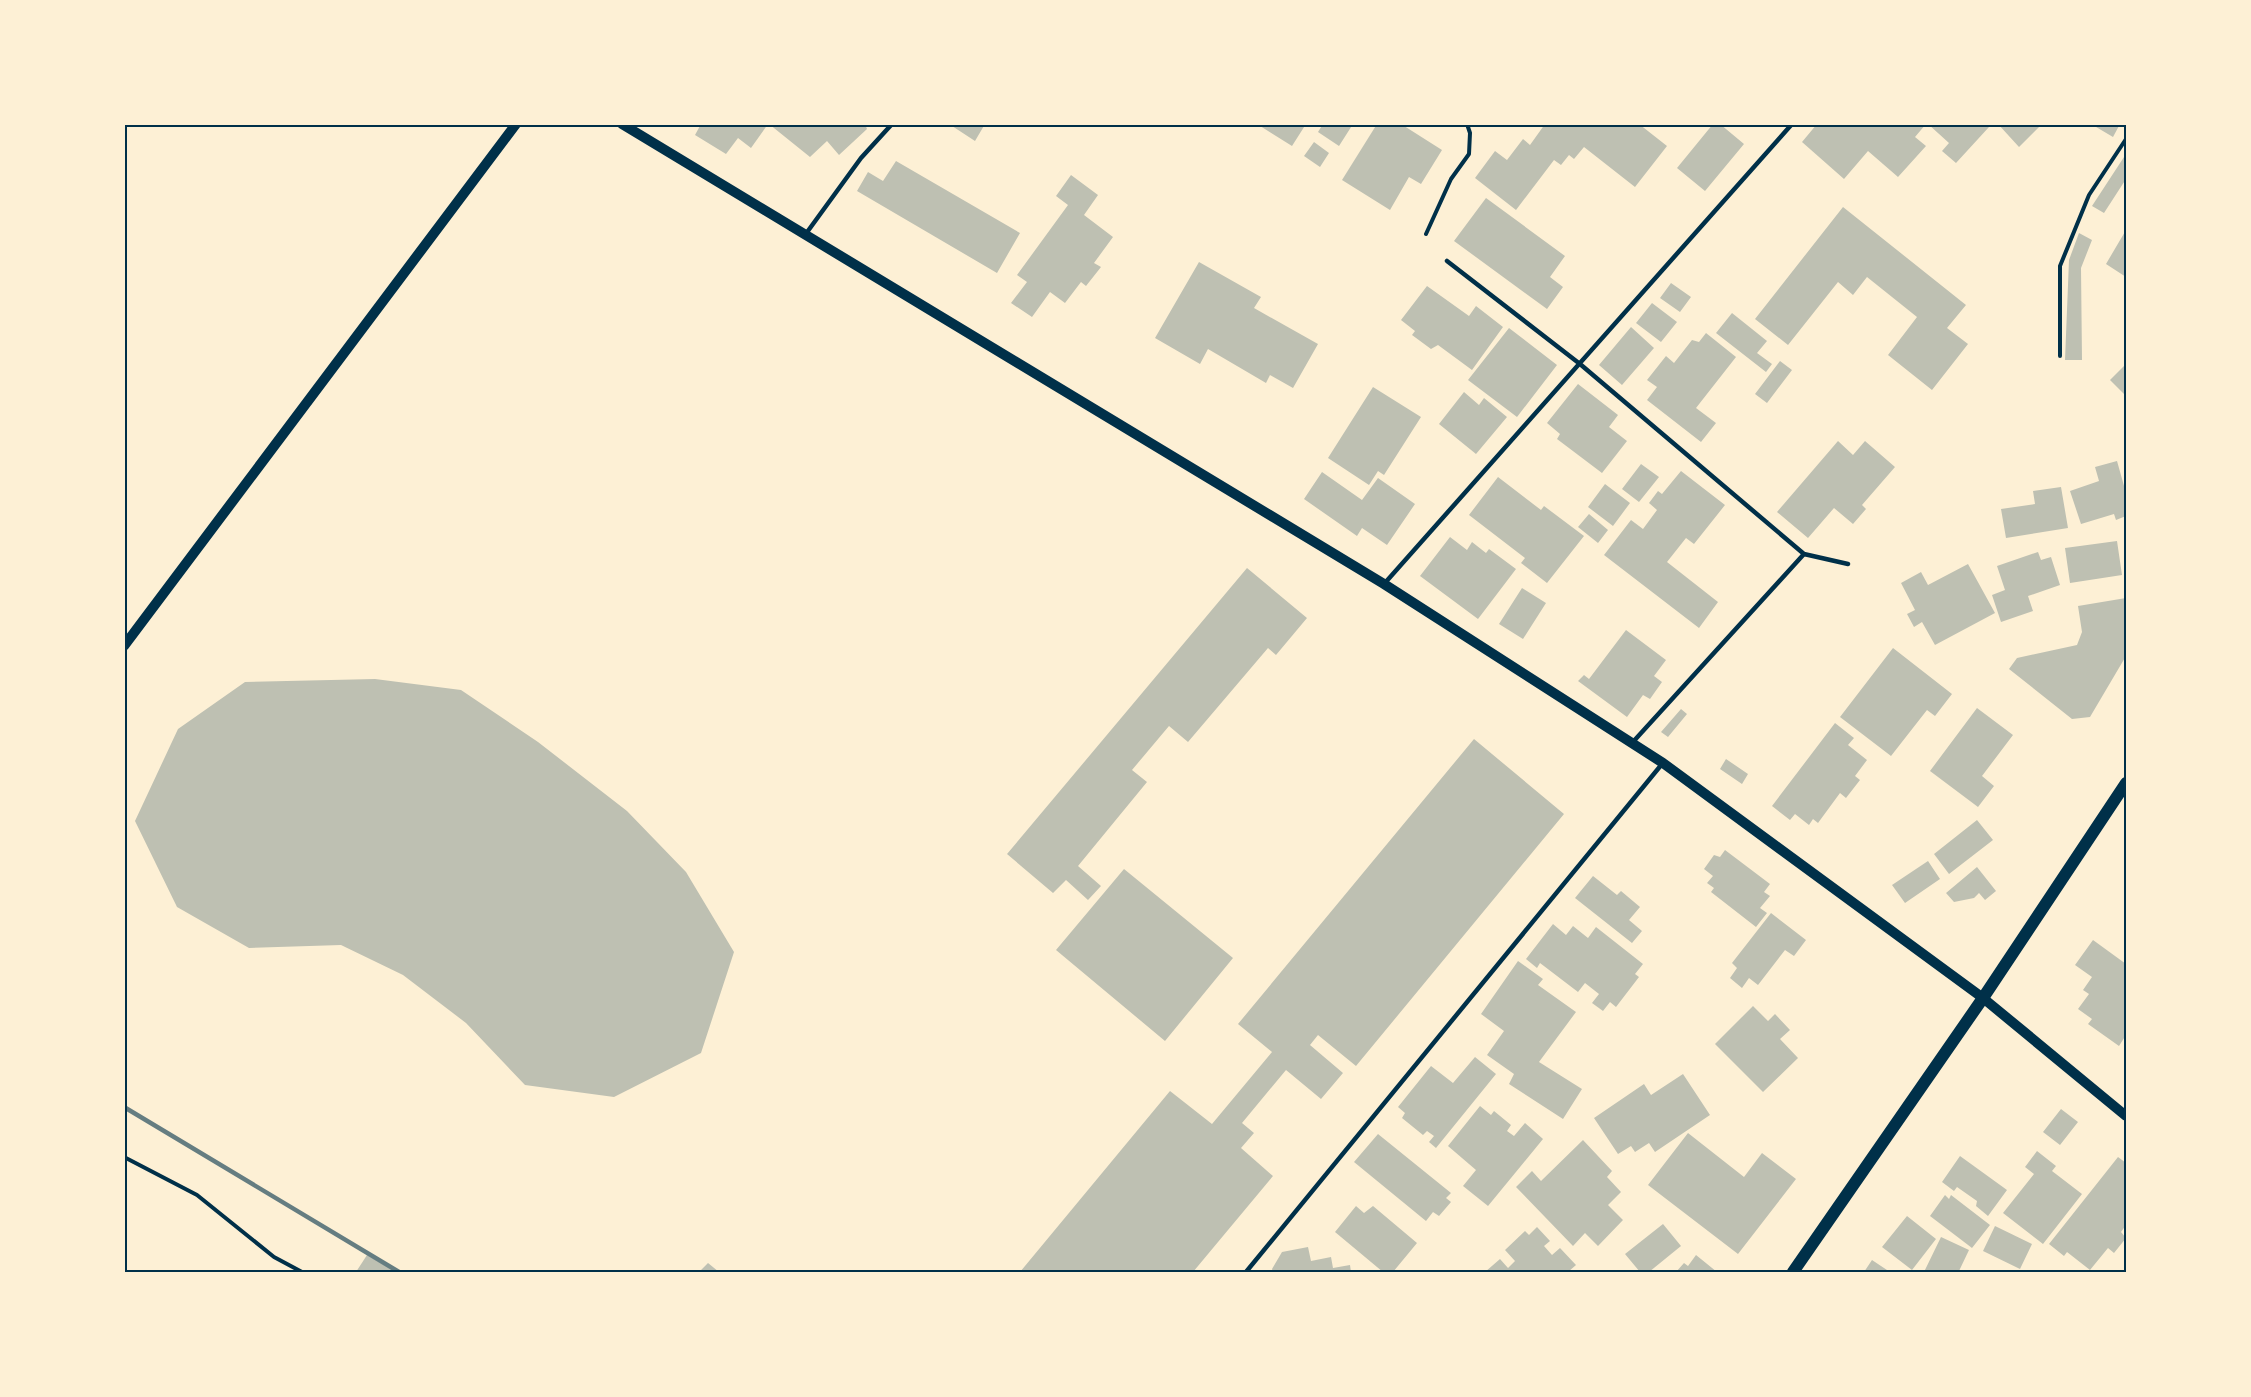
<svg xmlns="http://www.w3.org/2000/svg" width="2251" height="1397" font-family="'Varela Round',sans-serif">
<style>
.building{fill:#bec0b2}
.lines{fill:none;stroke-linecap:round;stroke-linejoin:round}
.path{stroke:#003049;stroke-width:4}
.service{stroke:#003049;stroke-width:4.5}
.tertiary{stroke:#003049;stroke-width:10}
.secondary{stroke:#003049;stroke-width:12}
.rail{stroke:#657d81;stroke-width:4.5}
.neatline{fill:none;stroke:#003049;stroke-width:2}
</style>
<rect width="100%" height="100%" fill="#fdf0d5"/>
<path class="building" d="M701 124H768L751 148 738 138 726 154 695 135Z
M769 124H865L867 129 839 155 827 141 810 157Z
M949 124H985L975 141Z
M1257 124H1306L1292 146Z
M1323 124H1353L1339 146 1318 132Z
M1377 124H1401L1442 150 1421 184 1409 177 1390 210 1342 180Z
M1545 124H1639L1667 146 1635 187 1584 147 1574 159 1569 155 1561 165 1554 160 1516 210 1475 178 1495 151 1507 160 1523 139 1530 145Z
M1713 124H1720L1744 144 1705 191 1677 168Z
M1817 124H1926L1915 137 1926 146 1898 177 1868 151 1844 179 1802 142Z
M1928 124H1986L1989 127 1956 163 1942 151 1949 143Z
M1998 124H2042L2019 147Z
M2091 124H2120L2113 137Z
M1314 142 1329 153 1320 167 1304 156Z
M2124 157 2126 158V179L2104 213 2092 206Z
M896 161 1020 233 997 273 857 191 868 172 883 181Z
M1071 175 1098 195 1084 215 1113 237 1094 263 1101 267 1086 286 1081 282 1065 303 1050 292 1032 317 1011 303 1027 282 1017 275 1068 205 1056 196Z
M1486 198 1565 256 1550 277 1563 287 1547 309 1454 241Z
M1843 207 1966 305 1947 328 1968 344 1932 390 1888 355 1917 317 1867 277 1853 295 1838 282 1788 345 1755 319Z
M2126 230V277L2106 264Z
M2079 233 2092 240 2081 268 2082 360H2065L2069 260Z
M1199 262 1261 297 1254 308 1318 344 1293 388 1270 375 1266 383 1208 349 1200 364 1155 338Z
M1671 283 1691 297 1680 312 1660 298Z
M1427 286 1469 316 1476 306 1503 327 1472 370 1438 345 1431 349 1412 335 1415 331 1401 320Z
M1652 303 1677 322 1661 342 1636 323Z
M1732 313 1767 341 1757 353 1772 364 1766 372 1716 333Z
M1631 327 1654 348 1622 385 1599 365Z
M1509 328 1557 365 1517 417 1468 380Z
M1706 333 1736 357 1696 408 1716 423 1701 442 1647 400 1657 387 1647 380 1666 356 1674 363 1692 340 1699 342Z
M1780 361 1792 370 1767 403 1755 394Z
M2126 364V396L2110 380Z
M1578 384 1618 415 1609 427 1627 441 1602 473 1557 439 1560 434 1547 423Z
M1373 387 1421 417 1384 475 1378 471 1369 485 1328 458Z
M1464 392 1479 405 1484 398 1507 417 1476 454 1439 424Z
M1838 441 1853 455 1865 441 1895 467 1862 505 1866 509 1853 524 1834 508 1808 538 1777 512Z
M2117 461 2126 493V516L2116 520 2114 514 2081 524 2070 491 2099 481 2095 467Z
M1641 464 1659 477 1639 502 1622 489Z
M1681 471 1725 505 1694 544 1686 538 1667 562 1718 602 1699 628 1604 555 1631 520 1643 529 1657 510 1649 503 1658 491 1662 494Z
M1322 472 1362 500 1378 478 1415 504 1387 545 1362 528 1357 536 1304 499Z
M1498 477 1541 510 1544 506 1584 536 1547 583 1521 563 1525 558 1469 515Z
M1605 484 1630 503 1613 526 1588 507Z
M2061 487 2068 528 2006 538 2001 509 2035 504 2033 491Z
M1589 514 1608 530 1598 543 1578 527Z
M1450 537 1467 550 1472 542 1486 553 1489 549 1516 569 1478 619 1420 576Z
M2117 541 2122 575 2070 583 2065 548Z
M2038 552 2041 560 2051 557 2060 585 2028 596 2033 611 2001 622 1992 595 2005 590 1997 566Z
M1968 564 1995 613 1935 645 1922 622 1914 627 1907 614 1915 610 1901 583 1921 572 1928 585Z
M1247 568 1307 618 1276 655 1268 648 1188 742 1169 726 1132 770 1147 782 1078 866 1101 886 1088 900 1066 880 1053 893 1007 854Z
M1522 588 1546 603 1523 639 1499 624Z
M2126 598V656L2090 717 2072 719 2009 669 2017 658 2077 645 2082 632 2078 606Z
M1626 630 1666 660 1654 676 1662 682 1650 699 1643 695 1627 717 1578 681 1584 675 1589 679Z
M1893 648 1952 694 1935 716 1927 710 1891 756 1840 717Z
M375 679 461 690 538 742 627 811 686 872 734 952 701 1053 614 1097 525 1085 466 1023 403 975 341 945 249 948 177 907 135 821 178 729 245 682Z
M1977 708 2013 735 1982 776 1994 786 1978 807 1930 771Z
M1681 709 1687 714 1668 737 1661 732Z
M1835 723 1854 738 1848 745 1867 760 1855 776 1860 780 1846 798 1840 793 1818 823 1813 819 1809 825 1795 814 1790 820 1772 806Z
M1474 739 1564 814 1356 1066 1318 1035 1310 1045 1343 1073 1321 1099 1286 1070 1242 1123 1254 1133 1241 1148 1273 1176 1193 1272H1020L1170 1091 1212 1124 1272 1052 1238 1024Z
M1726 759 1748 774 1742 784 1720 769Z
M1977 820 1993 840 1949 874 1934 854Z
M1725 850 1770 884 1764 892 1770 896 1760 908 1767 913 1756 927 1711 892 1714 888 1707 883 1713 876 1704 869 1714 855 1720 857Z
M1928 861 1940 879 1905 903 1892 885Z
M1977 867 1996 891 1985 900 1979 893 1974 898 1954 902 1946 893Z
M1124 869 1233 958 1165 1041 1056 950Z
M1593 876 1617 895 1621 891 1640 907 1629 920 1642 931 1632 943 1575 898Z
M1771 913 1806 940 1794 956 1785 950 1758 985 1749 978 1742 988 1730 978 1737 968 1732 963Z
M1553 924 1566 935 1573 926 1588 938 1596 927 1643 964 1635 974 1639 977 1616 1007 1610 1002 1603 1011 1592 1003 1599 994 1585 983 1578 992 1540 963 1537 968 1526 959Z
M2093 940 2126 964V1035L2119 1046 2088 1024 2092 1019 2078 1009 2089 994 2083 990 2092 977 2075 965Z
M1518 961 1543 979 1538 985 1576 1012 1539 1062 1582 1089 1563 1119 1509 1084 1514 1074 1487 1055 1504 1031 1481 1014Z
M1753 1006 1768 1021 1775 1014 1790 1030 1780 1039 1798 1058 1763 1092 1715 1044Z
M1475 1057 1496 1074 1436 1148 1429 1142 1434 1136 1427 1131 1423 1135 1402 1118 1405 1113 1398 1107 1431 1066 1453 1083Z
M1683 1074 1710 1115 1655 1152 1649 1143 1635 1152 1631 1146 1618 1154 1594 1118 1644 1084 1651 1095Z
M1480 1106 1491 1115 1494 1111 1511 1125 1507 1131 1514 1136 1525 1123 1543 1139 1488 1206 1463 1186 1476 1170 1448 1146Z
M2061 1109 2078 1122 2060 1145 2043 1132Z
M1688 1133 1744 1177 1762 1153 1796 1179 1738 1254 1648 1185Z
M1378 1134 1451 1193 1446 1198 1451 1202 1439 1216 1433 1212 1426 1221 1354 1162Z
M1583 1140 1612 1171 1607 1177 1621 1192 1608 1205 1623 1220 1598 1246 1585 1233 1573 1246 1516 1187 1532 1171 1541 1181Z
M2037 1151 2056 1166 2052 1171 2082 1194 2043 1244 2003 1213 2034 1174 2025 1167Z
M1960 1156 2007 1190 1988 1216 1976 1206 1977 1201 1957 1187 1954 1191 1942 1182Z
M2118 1157 2126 1163V1225L2121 1232 2126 1238 2114 1253 2108 1248 2090 1270 2067 1252 2064 1256 2049 1244Z
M1945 1195 1949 1199 1951 1195 1990 1225 1972 1248 1930 1216Z
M1356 1206 1364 1213 1373 1206 1417 1243 1393 1272H1383L1335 1232Z
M1907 1216 1936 1239 1912 1270 1882 1247Z
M1663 1224 1681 1246 1649 1272H1640L1625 1254Z
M1995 1226 2032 1244 2020 1269 1983 1251Z
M1537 1227 1550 1241 1544 1246 1552 1255 1560 1248 1576 1265 1568 1272H1485L1500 1259 1508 1268 1515 1261 1505 1250 1525 1231 1529 1235Z
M1941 1237 1969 1250 1959 1271 1924 1272Z
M1308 1247 1311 1261 1331 1257 1333 1268 1350 1265 1351 1272H1273L1272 1269 1282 1252Z
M367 1255 396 1272H356Z
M1696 1255 1717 1272H1676L1684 1263 1688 1266Z
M1872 1260 1890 1272H1864Z
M708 1263 719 1272H699Z"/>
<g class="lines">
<path class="path" d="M1426 234 1451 179 1469 154 1470 133 1467 124
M2060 356V266L2089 195 2126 139
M124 1157 197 1195 274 1257 302 1272"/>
<path class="service" d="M805 235 861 158 892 124
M1447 261 1580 364 1804 554 1632 743
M1804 554 1848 564
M1384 584 1792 124
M1246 1272 1662 764"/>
<path class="tertiary" d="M622 124 1384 584 1663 763 1983 998 2126 1116
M124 646 516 124"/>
<path class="secondary" d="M1793 1272 1983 998 2126 783"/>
<path class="rail" d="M124 1107 399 1272"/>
</g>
<rect width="2251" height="1397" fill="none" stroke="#fdf0d5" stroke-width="252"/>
<rect x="126" y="126" width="1999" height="1145" class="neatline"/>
</svg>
